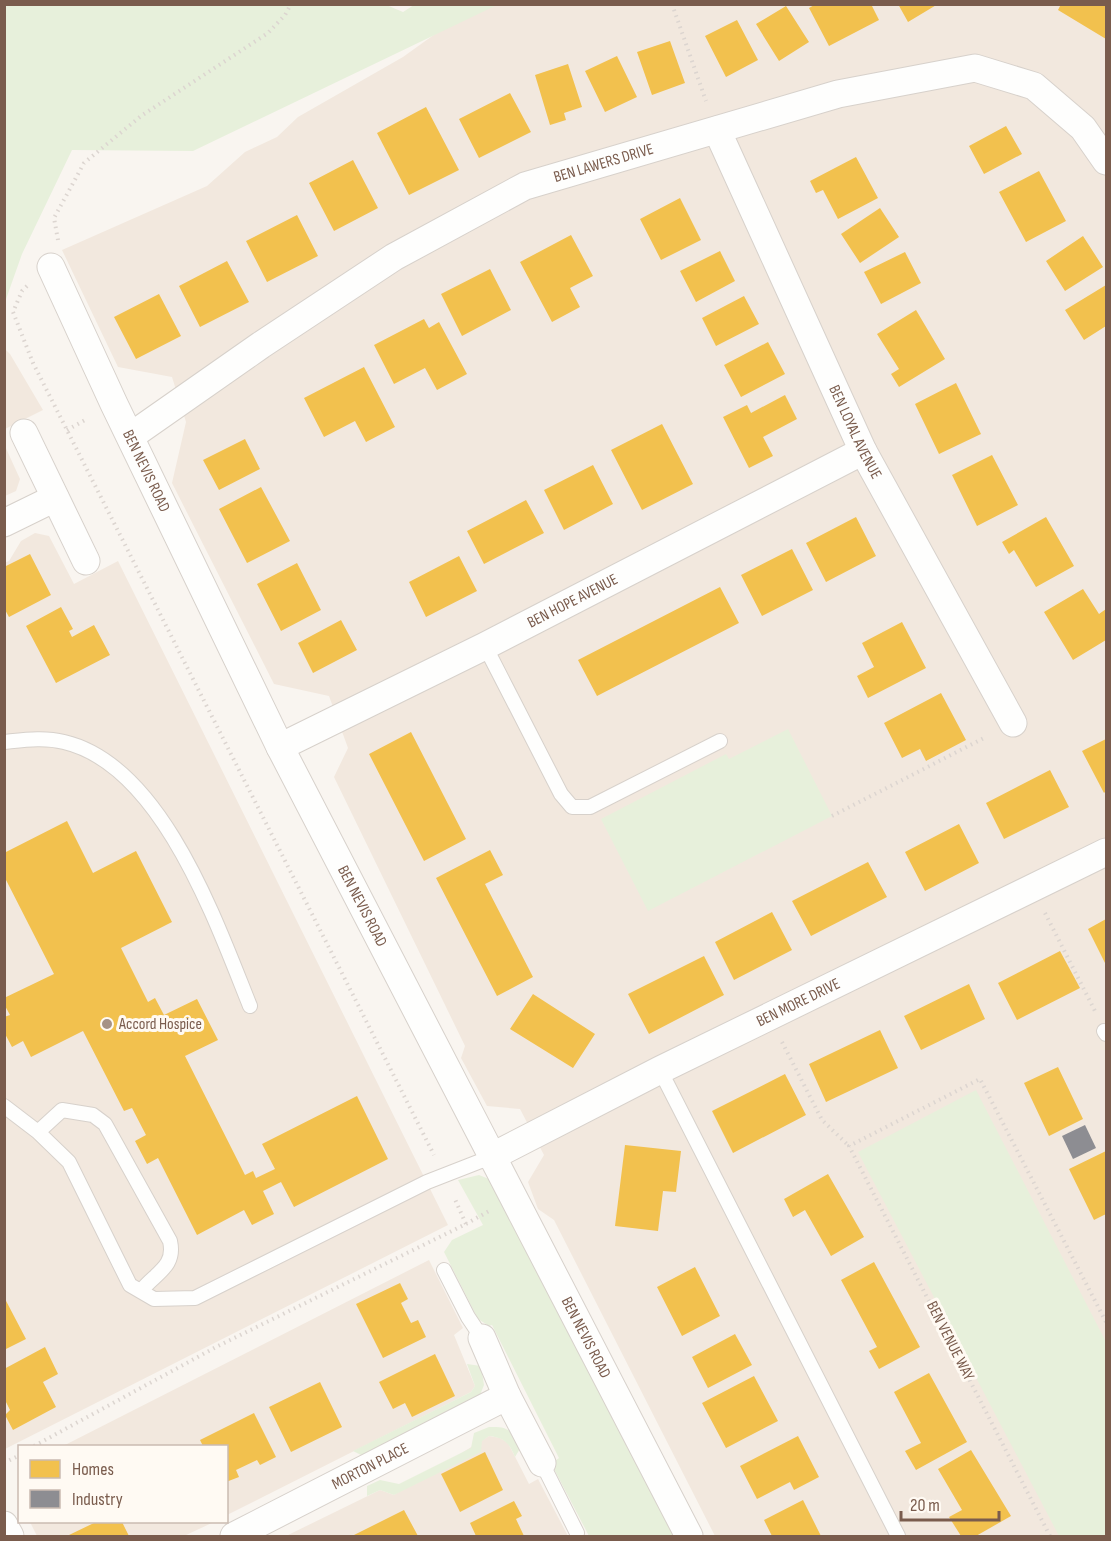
<svg xmlns="http://www.w3.org/2000/svg" width="1111" height="1541" font-family="'Sofia Sans Condensed',sans-serif">
<style>
.residential{fill:#f2e8de}
.green{fill:#e7f0db}
.homes{fill:#f2c14e}
.industry{fill:#8d8d92}
.lines{fill:none;stroke-linecap:round;stroke-linejoin:round}
.service-casing{stroke:#d7d1cb;stroke-width:16}
.minor-casing{stroke:#d7d1cb;stroke-width:29}
.path{stroke:#dcd5d0;stroke-width:4;stroke-dasharray:1.5 4.5;stroke-linecap:butt}
.service{stroke:#fefefd;stroke-width:14}
.minor{stroke:#fefefd;stroke-width:27}
.poi-dot{fill:#a69286;stroke:#fffaf3;stroke-width:2}
.labels{text-anchor:middle;dominant-baseline:central;stroke-width:6;stroke-linejoin:round;paint-order:stroke}
.street-label{font-size:16px;fill:#7a5c4d;stroke:#fffaf3}
.poi-label{font-size:16px;fill:#7a5c4d;stroke:#fffaf3;text-anchor:start}
</style>
<rect width="100%" height="100%" fill="#f9f5f0"/>
<path class="residential" d="M488 5H1106V1536H715L554 1220 538 1209 528 1182 544 1155 520 1109 487 1106 461 1058 465 1046 334 777 348 748 329 696 274 684 172 483 186 422 172 377 118 367 62 250 207 186 245 152 277 137 298 117 403 57 467 11Z
M5 349 10 354 43 410 5 429Z
M4 444 20 479 16 491 5 496Z
M35 533 49 536 74 584 118 561 448 1225 5 1449 4 563 9 561 21 541Z
M429 1260 463 1328 454 1335 475 1386 471 1392 227 1515 226 1446H63Z
M489 1436 500 1438 508 1443 529 1484 538 1479 568 1536H286L380 1490 394 1495Z
M30 1522H214L184 1536H37Z"/>
<path class="green" d="M384 4 403 12 414 5H497L193 151 72 150 22 254 5 302V5Z
M788 729 832 816 648 911 601 819 726 754 729 759Z
M976 1090 1106 1342V1536H1059L858 1152Z
M479 1175 489 1179 505 1198 675 1536H589L555 1471V1461L559 1458 492 1325 489 1326 478 1319 444 1252 452 1240 483 1225 458 1180Z
M467 1364 481 1366 484 1385 480 1395 363 1456 353 1451 471 1392 475 1386Z
M489 1427C510 1426 511 1431 521 1447L515 1457C509 1443 505 1438 489 1436L482 1441 481 1452 394 1495 380 1490 367 1496V1486L380 1480 399 1484 471 1448 474 1433Z"/>
<path class="homes" d="M816 4H871L879 20 829 46 809 8Z
M898 4H938L908 22Z
M1061 4H1106V39L1058 10Z
M786 6 809 42 779 61 756 24Z
M737 20 758 60 726 77 705 36Z
M670 41 685 83 652 95 637 52Z
M617 56 637 97 605 112 585 71Z
M568 64 582 107 564 113 566 120 550 125 535 75Z
M510 93 531 132 479 158 459 119Z
M426 107 459 170 409 195 377 133Z
M1006 126 1022 154 984 174 969 146Z
M856 157 878 198 838 219 823 190 816 193 810 181Z
M353 160 378 208 334 231 309 183Z
M1039 171 1066 221 1026 242 999 192Z
M680 198 701 240 661 260 640 219Z
M880 208 899 237 860 263 841 234Z
M297 215 318 256 267 282 246 241Z
M571 235 593 276 570 288 580 307 552 322 520 262Z
M1083 236 1103 267 1065 291 1046 261Z
M720 251 735 281 696 302 680 271Z
M905 252 921 283 881 304 864 272Z
M227 261 249 302 200 327 179 286Z
M490 269 511 310 462 336 441 294Z
M1106 285V326L1084 340 1065 310Z
M159 294 181 336 136 359 114 317Z
M744 296 759 324 716 346 702 318Z
M916 310 945 359 899 387 891 374 899 369 877 334Z
M424 319 429 328 439 322 467 374 437 390 425 368 394 384 374 345Z
M768 342 785 374 741 397 724 365Z
M364 367 395 427 366 442 355 421 324 437 304 398Z
M956 383 981 434 939 454 915 404Z
M785 395 797 419 763 437 773 456 749 468 723 417 747 405 751 413Z
M662 424 693 484 642 510 611 450Z
M245 439 260 469 219 490 203 460Z
M992 455 1018 505 977 526 952 475Z
M593 465 613 504 564 530 544 490Z
M261 487 290 541 247 563 219 509Z
M526 500 544 533 484 564 467 531Z
M856 517 876 556 826 582 806 543Z
M1046 517 1074 566 1036 587 1014 550 1009 554 1002 542Z
M792 549 813 590 762 616 741 575Z
M30 554 51 595 9 617 4 608V567Z
M459 556 477 591 426 617 409 582Z
M297 563 321 610 281 631 257 584Z
M720 587 739 623 597 696 578 660Z
M1083 589 1099 614 1106 609V640L1073 660 1044 612Z
M61 607 73 629 69 631 72 637 94 625 110 655 56 683 26 626Z
M341 620 357 650 313 673 298 643Z
M902 622 926 668 868 698 857 676 874 667 862 643Z
M941 693 966 740 926 761 920 749 902 758 884 723Z
M411 732 466 839 424 861 369 754Z
M1106 739V791L1104 793 1082 751Z
M1050 770 1069 807 1004 839 986 803Z
M67 821 93 873 136 851 172 922 121 948 148 1002 155 998 164 1015 197 999 218 1040 185 1056 245 1175 253 1171 256 1178 275 1169 262 1144 357 1096 388 1159 294 1207 281 1182 263 1191 274 1214 252 1225 244 1210 197 1235 158 1158 147 1164 135 1141 146 1135 132 1108 124 1111 83 1031 31 1057 23 1041 12 1047 4 1032V1017L10 1015 4 1004V998L54 974 4 876V853Z
M959 824 979 863 925 891 905 852Z
M490 850 503 875 485 884 533 977 497 996 436 878Z
M868 862 887 897 811 936 792 901Z
M772 912 792 950 734 980 715 942Z
M1106 919V965L1088 929Z
M1060 951 1080 988 1017 1020 998 983Z
M704 956 724 995 649 1034 628 994Z
M969 984 985 1019 921 1050 904 1016Z
M533 994 595 1034 573 1068 510 1029Z
M880 1030 898 1068 826 1102 809 1064Z
M1058 1067 1083 1119 1049 1136 1024 1083Z
M785 1074 806 1115 733 1153 712 1111Z
M625 1145 681 1151 676 1192 663 1191 658 1231 615 1226Z
M1106 1151V1214L1094 1220 1069 1169Z
M828 1174 864 1237 831 1256 805 1210 793 1217 784 1199Z
M874 1262 920 1347 879 1369 869 1351 877 1347 841 1280Z
M695 1267 720 1316 682 1336 657 1287Z
M400 1283 408 1299 401 1303 411 1323 418 1320 426 1337 383 1358 356 1304Z
M4 1297 26 1339 4 1350Z
M735 1334 752 1365 708 1388 692 1357Z
M45 1347 58 1374 43 1382 56 1407 13 1430 5 1415 10 1410 4 1398V1369Z
M435 1354 455 1396 412 1417 405 1403 393 1409 379 1382Z
M929 1373 967 1442 916 1470 905 1451 921 1443 894 1392Z
M754 1376 778 1421 726 1448 702 1403Z
M320 1382 342 1427 291 1452 269 1407Z
M254 1413 276 1457 260 1465 257 1460 236 1470 239 1477 226 1482V1446H203L200 1440Z
M798 1436 819 1477 794 1490 790 1482 757 1499 740 1466Z
M971 1450 1011 1516 976 1536H961L949 1517 962 1510 938 1469Z
M485 1452 503 1490 460 1512 441 1474Z
M803 1500 821 1536H772L764 1520Z
M514 1501 522 1516 516 1519 524 1536H476L470 1523Z
M404 1510 418 1536H352Z
M96 1522H114L115 1523 122 1522 129 1536H69V1535Z"/>
<path class="industry" d="M1085 1125 1096 1148 1073 1159 1062 1136Z"/>
<g class="lines">
<g class="service-casing">
<path id="service" d="M485 646 561 794 572 807H590L720 741
M4 742C24 740 44 737 64 742 162 765 216 922 250 1006
M1104 1031 1106 1034
M660 1070 898 1536
M4 1106 38 1132 69 1162 130 1285 154 1299 195 1298 427 1182 491 1157
M38 1132 62 1110 93 1115 105 1124 170 1241C176 1267 155 1273 141 1291
M444 1270 468 1317 482 1338
M542 1463 577 1533"/>
</g>
<g class="minor-casing">
<g id="minor">
<path id="s1" d="M717 130 863 451 1013 723"/>
<path id="s2" d="M51 267 114 404 280 747 689 1536"/>
<path d="M24 433 86 561"/>
<path id="s3" d="M131 436 261 345 394 257 525 186 838 94 975 68 1034 86 1083 128 1106 161"/>
<path d="M4 523 55 498"/>
<path id="s4" d="M280 747 485 646 863 451"/>
<path id="s5" d="M491 1157 660 1070 1106 852"/>
<path d="M482 1338 507 1396 542 1463"/>
<path d="M4 1525 10 1536"/>
<path id="s6" d="M234 1536 507 1396"/>
</g>
</g>
<path class="path" d="M672 4 706 101
M58 240 54 218 84 163 141 116 268 33 285 15 291 4
M27 286 22 291 13 312 33 363 434 1155
M67 430 87 419
M832 816 986 737
M1045 913 1095 1011
M782 1042 822 1120 849 1146
M466 1224 489 1211
M34 1446 218 1346 466 1224 454 1197
M4 1463 20 1455
M1050 1536 849 1146 980 1079 1106 1322"/>
<use href="#service" class="service"/>
<use href="#minor" class="minor"/>
</g>
<circle class="poi-dot" cx="107" cy="1024" r="6"/>
<g class="labels">
<g class="street-label">
<text stroke="none"><textPath href="#s3" startOffset="549">BEN LAWERS DRIVE</textPath></text>
<text stroke="none"><textPath href="#s1" startOffset="332">BEN LOYAL AVENUE</textPath></text>
<text stroke="none"><textPath href="#s2" startOffset="225">BEN NEVIS ROAD</textPath></text>
<text stroke="none"><textPath href="#s4" startOffset="327">BEN HOPE AVENUE</textPath></text>
<text stroke="none"><textPath href="#s2" startOffset="711">BEN NEVIS ROAD</textPath></text>
<text stroke="none"><textPath href="#s5" startOffset="344">BEN MORE DRIVE</textPath></text>
<text stroke="none"><textPath href="#s2" startOffset="1197">BEN NEVIS ROAD</textPath></text>
<text transform="translate(950 1341) rotate(63)">BEN VENUE WAY</text>
<text stroke="none"><textPath href="#s6" startOffset="153">MORTON PLACE</textPath></text>
</g>
<g class="poi-label">
<text x="119" y="1024">Accord Hospice</text>
</g>
</g>
<rect width="1111" height="1541" fill="none" stroke="#7a5c4d" stroke-width="12"/>
<rect x="18" y="1445" width="210" height="78" fill="#fffaf3" stroke="#cabbb1" stroke-width="1.5"/>
<rect x="30" y="1460" width="30" height="18" fill="#f2c14e" stroke="#cabbb1" stroke-width="1.5"/>
<text x="72" y="1475" font-size="18" fill="#7a5c4d">Homes</text>
<rect x="30" y="1490" width="30" height="18" fill="#8d8d92" stroke="#cabbb1" stroke-width="1.5"/>
<text x="72" y="1505" font-size="18" fill="#7a5c4d">Industry</text>
<path d="M901 1511v9h98v-9" fill="none" stroke="#7a5c4d" stroke-width="3"/>
<text x="910" y="1511" font-size="18" fill="#7a5c4d" stroke="#fffaf3" stroke-width="4.5" paint-order="stroke">20 m</text>
</svg>
